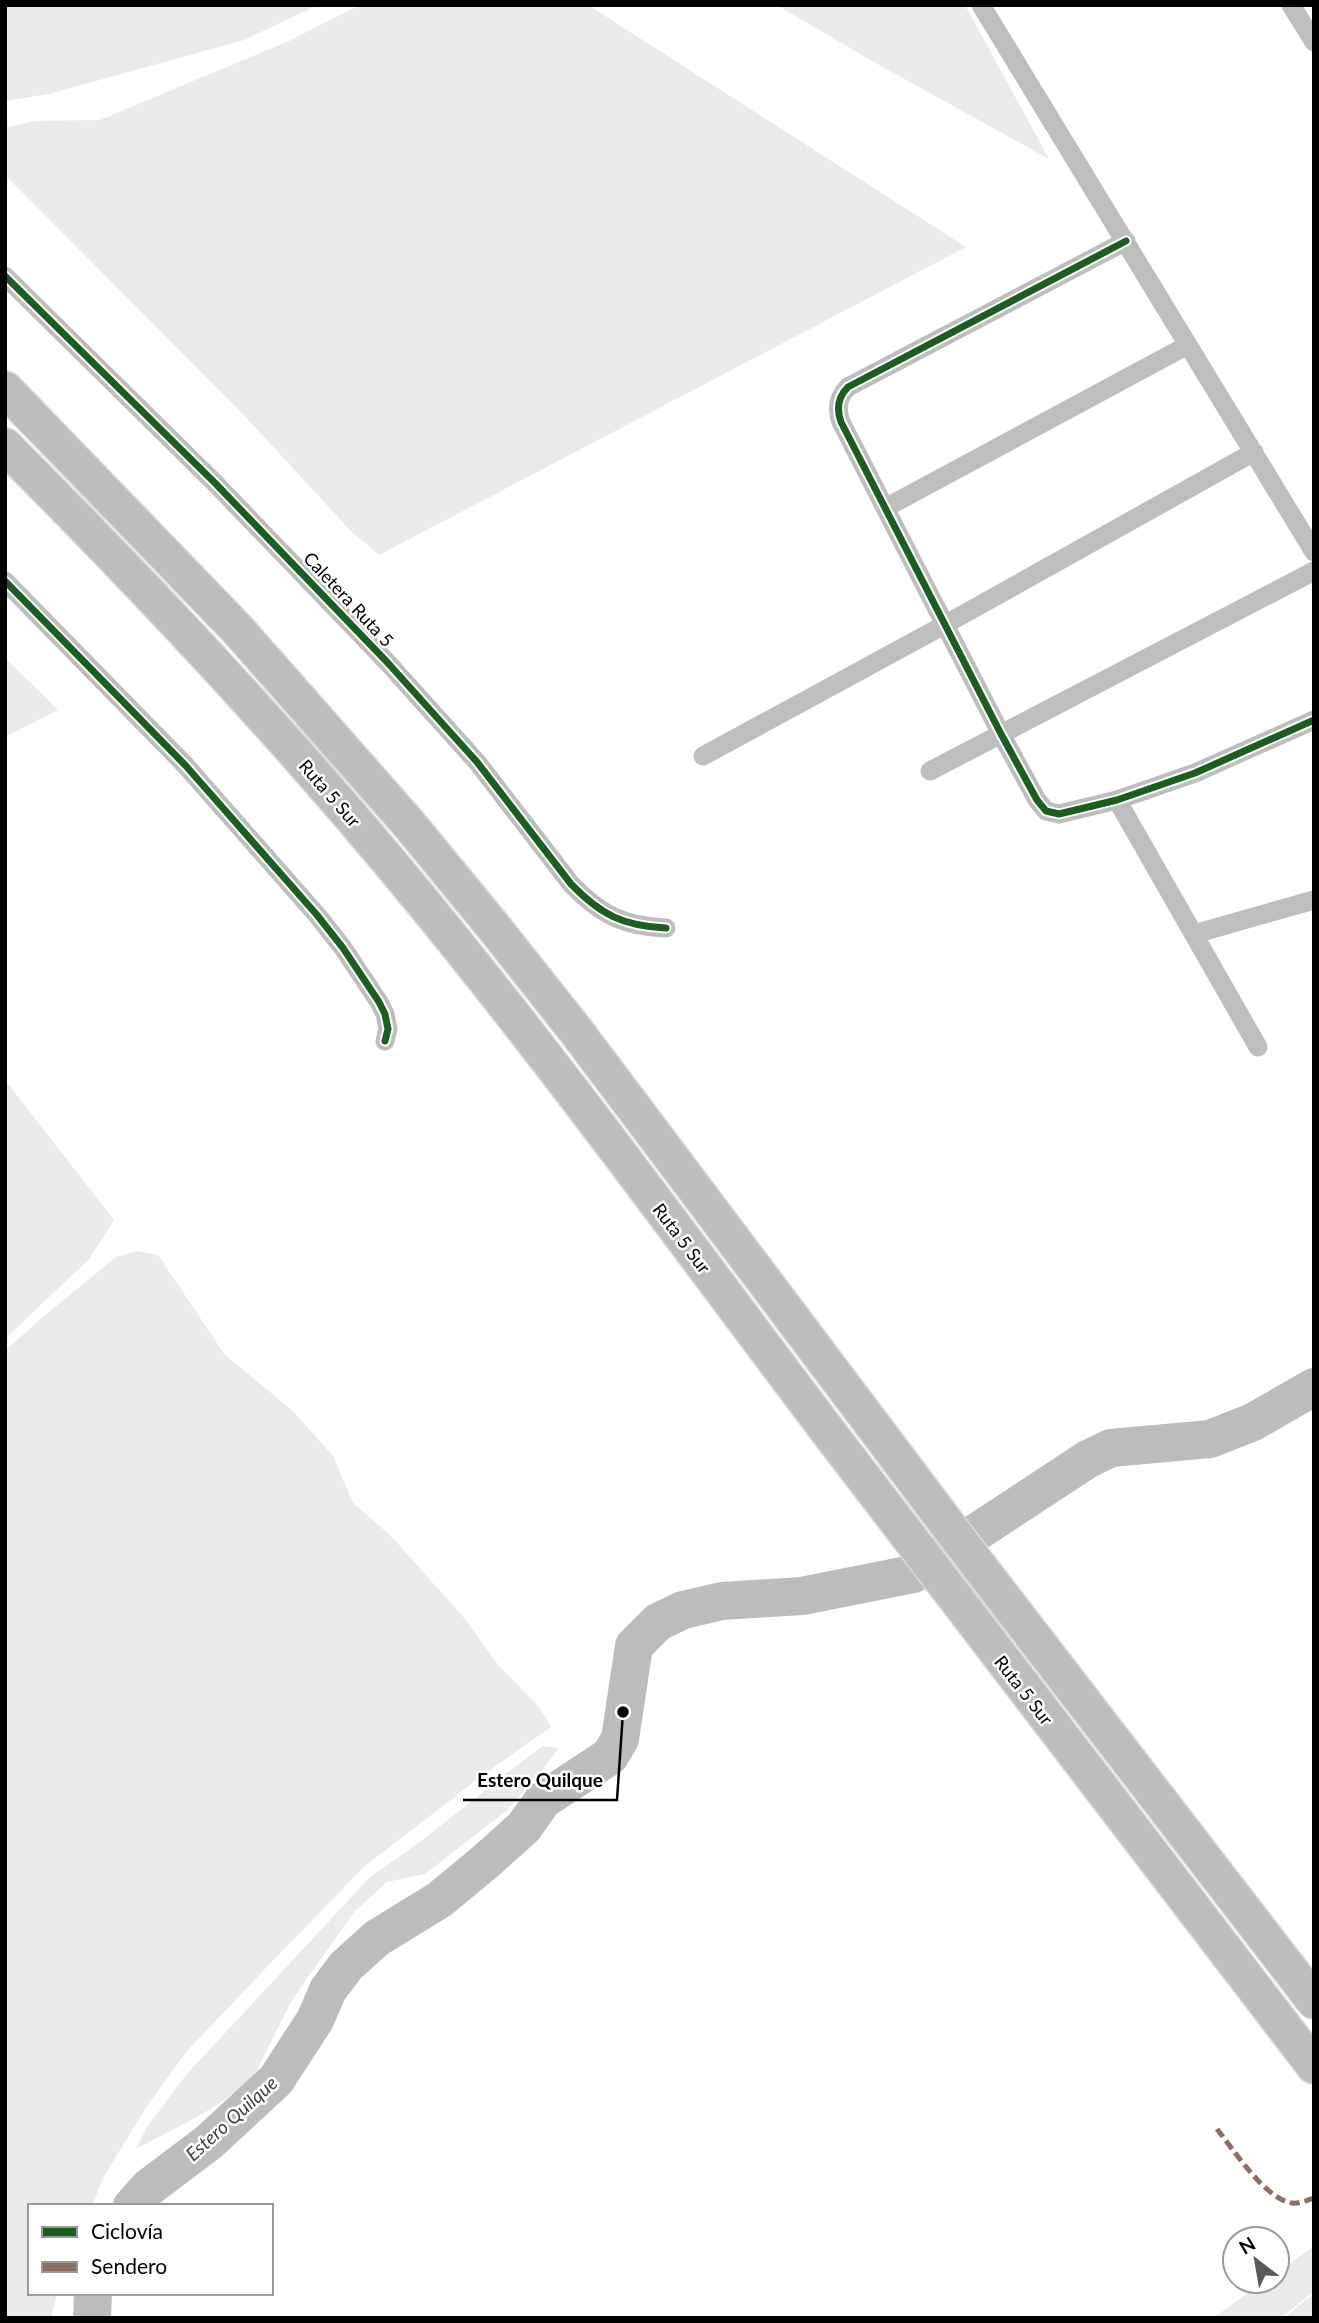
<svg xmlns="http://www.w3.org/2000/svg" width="1319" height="2323" font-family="Lato,sans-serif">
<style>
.green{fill:#eaeaea}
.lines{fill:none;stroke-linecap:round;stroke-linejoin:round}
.river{stroke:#bcbcbc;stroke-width:38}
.motorway-casing{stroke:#dbdbdb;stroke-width:38}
.minor{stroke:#bebebe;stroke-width:19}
.motorway{stroke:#bdbdbd;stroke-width:35}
.quiet{stroke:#8d6e63;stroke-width:5;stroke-dasharray:10 5;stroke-linecap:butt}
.cycleway-casing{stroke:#fff;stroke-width:11}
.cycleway{stroke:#1b5e20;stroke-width:7}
.labels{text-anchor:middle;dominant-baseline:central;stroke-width:5;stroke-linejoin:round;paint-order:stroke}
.street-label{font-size:18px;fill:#000;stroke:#fff}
.water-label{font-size:19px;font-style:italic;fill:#414141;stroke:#fff}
.leader{fill:none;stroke:#000;stroke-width:2.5}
.callout-dot{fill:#000;stroke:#fff;stroke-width:2.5}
.callout-label{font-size:19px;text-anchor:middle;font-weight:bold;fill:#000;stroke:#fff;stroke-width:5;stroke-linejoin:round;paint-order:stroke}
</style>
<rect width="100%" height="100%" fill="#fff"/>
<path class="green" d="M5 5H318L244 40 49 94 5 101Z
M360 5H588L966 247 379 555 350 530 241 412 5 175V128L35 121 100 120 289 41Z
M777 5H965L1049 159 872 61Z
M5 658 58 710 5 737Z
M5 1080 114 1220 89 1259 5 1339Z
M138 1251 158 1255 225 1355 293 1411 333 1456 353 1503 391 1536 465 1619 499 1666 539 1707 551 1727 483 1775 365 1866 286 1947 187 2051 147 2106 103 2178 92 2206H30V2293H57L51 2318H5V1351L44 1316 116 1257Z
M543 1746 559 1748 535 1779 506 1811 425 1874 387 1882 354 1912 292 2000 256 2072C231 2104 172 2129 136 2149L147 2127 186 2075 371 1876C432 1837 484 1788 543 1746Z
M1314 2246V2291L1281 2318H1213L1265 2281H1277V2273Z
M1314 2293V2318H1284Z"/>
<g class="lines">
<path class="river" d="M132 2206 148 2188 209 2142 276 2080 315 2020 328 1990 346 1966 377 1938 439 1900 485 1862 524 1827 543 1800 610 1756 620 1739 634 1646 658 1622 683 1610 722 1601 802 1596 913 1574 1088 1459 1111 1448 1210 1439 1253 1422 1314 1387
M92 2318 93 2293"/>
<g class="motorway-casing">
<path id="motorway" d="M5 389 238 630 408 823 496 930 576 1031 975 1561 1314 2001
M5 446C148 589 288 738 416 894 560 1069 693 1253 830 1434 990 1646 1152 1856 1314 2066"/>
</g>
<path class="minor" d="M981 5 1314 552
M1291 5 1314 42
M1126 241 848 387C838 397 836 408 841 422L1001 734 1037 800 1046 811 1059 814 1117 800 1195 773 1314 720
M5 276 215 483 387 662 477 762 571 884C601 915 623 926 666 928
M885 508 1188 345
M5 581 186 766 317 915 343 948 379 1002 385 1014 388 1029 385 1041
M703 756 946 624 1254 452
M930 771 1314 571
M1117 800 1258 1047
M1194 934 1314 900"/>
<use href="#motorway" class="motorway"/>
<path class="quiet" d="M1217 2129C1233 2149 1266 2200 1292 2203 1299 2204 1308 2200 1314 2198"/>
<g class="cycleway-casing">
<path id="cycleway" d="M1126 241 848 387C838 397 836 408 841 422L1001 734 1037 800 1046 811 1059 814 1117 800 1195 773 1314 720
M5 276 215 483 387 662 477 762 571 884C601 915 623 926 666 928
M5 581 186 766 317 915 343 948 379 1002 385 1014 388 1029 385 1041"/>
</g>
<use href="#cycleway" class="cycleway"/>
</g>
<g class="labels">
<g class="street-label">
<text transform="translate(349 599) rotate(47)">Caletera Ruta 5</text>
<text transform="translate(330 793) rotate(49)">Ruta 5 Sur</text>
<text transform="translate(682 1238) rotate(53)">Ruta 5 Sur</text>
<text transform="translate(1024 1690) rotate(52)">Ruta 5 Sur</text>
</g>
<g class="water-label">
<text transform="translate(231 2118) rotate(-42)">Estero Quilque</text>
</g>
</g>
<path class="leader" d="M623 1712L617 1800H463"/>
<circle class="callout-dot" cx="623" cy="1712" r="7"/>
<g class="callout-label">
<text x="540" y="1787">Estero Quilque</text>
</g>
<rect width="1319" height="2323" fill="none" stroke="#000000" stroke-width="14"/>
<rect x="28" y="2204" width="245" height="91" fill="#ffffff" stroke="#999999" stroke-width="2"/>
<rect x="42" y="2227" width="35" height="10" fill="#1b5e20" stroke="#999999" stroke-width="2"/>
<text x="91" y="2239" font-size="21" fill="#000000">Ciclovía</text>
<rect x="42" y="2262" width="35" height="10" fill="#8d6e63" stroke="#999999" stroke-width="2"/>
<text x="91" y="2274" font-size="21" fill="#000000">Sendero</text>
<g transform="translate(1256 2260) rotate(329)"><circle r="33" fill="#ffffff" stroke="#999999" stroke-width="2"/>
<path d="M0-5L12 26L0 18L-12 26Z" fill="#595959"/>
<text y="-10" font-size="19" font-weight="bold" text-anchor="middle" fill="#000000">N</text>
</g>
</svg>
